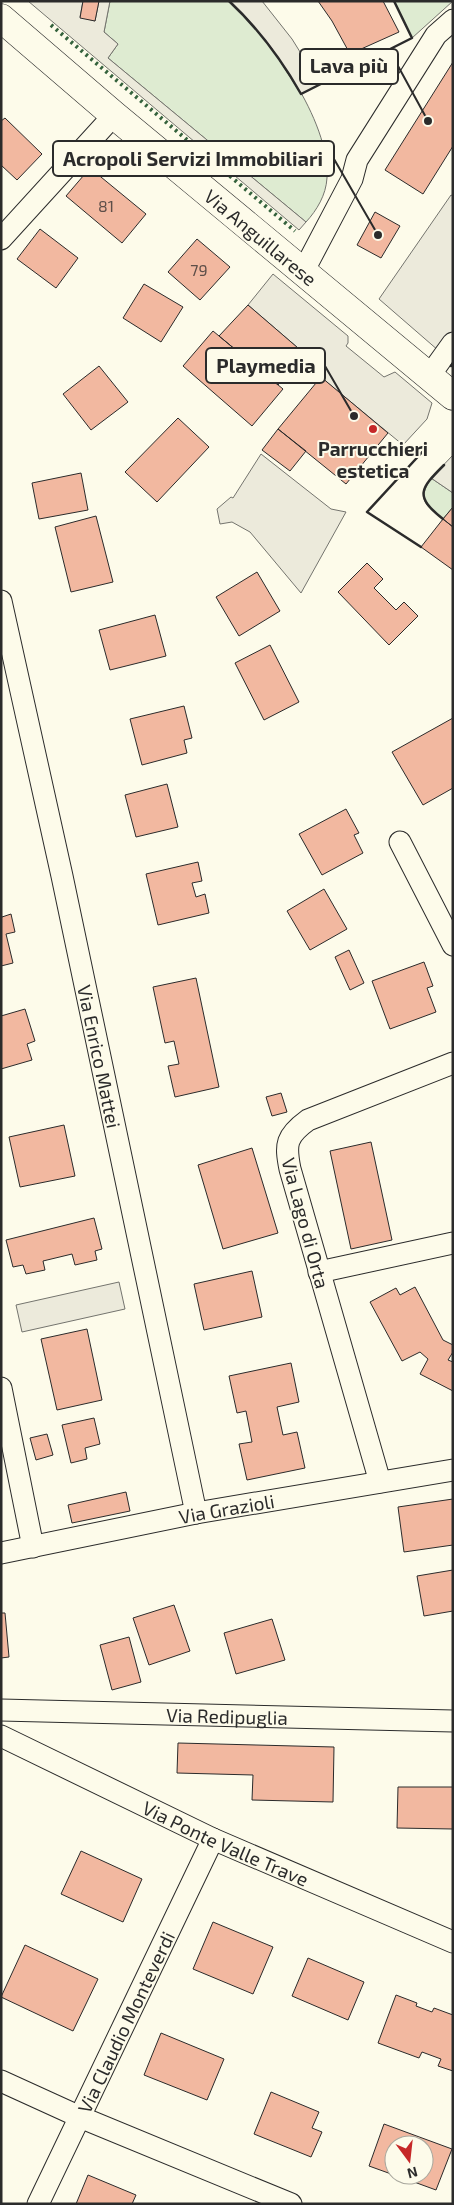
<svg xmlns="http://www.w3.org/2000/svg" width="454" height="2205" font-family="'Exo 2',sans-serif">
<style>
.green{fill:#deebd1;stroke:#74746e}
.parking{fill:#eceadb;stroke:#74746e}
.building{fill:#f2b8a0;stroke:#2b2b2b}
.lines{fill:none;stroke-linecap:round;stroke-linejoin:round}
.minor-casing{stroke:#2b2b2b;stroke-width:23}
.secondary-casing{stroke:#2b2b2b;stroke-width:29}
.minor{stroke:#fdfbea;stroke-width:21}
.secondary{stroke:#fdfbea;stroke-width:28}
.hedge{stroke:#34623c;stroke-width:4;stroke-dasharray:2.5 4;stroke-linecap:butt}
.wall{stroke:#2b2b2b;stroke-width:2.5}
.poi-dot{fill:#c62828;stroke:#fdfbea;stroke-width:2}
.labels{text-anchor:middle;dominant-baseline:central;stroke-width:4;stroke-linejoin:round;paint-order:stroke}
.number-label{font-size:16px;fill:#5d4e48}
.street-label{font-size:19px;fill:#2b2b2b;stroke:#fdfbea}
.poi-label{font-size:19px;font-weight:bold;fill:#2b2b2b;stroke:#fdfbea}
.leader{fill:none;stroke:#2b2b2b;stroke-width:2}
.callout-dot{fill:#2b2b2b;stroke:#fdfbea;stroke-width:2}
.callout{fill:#fdfbea;stroke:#2b2b2b;stroke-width:2}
.callout-label{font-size:20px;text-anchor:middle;font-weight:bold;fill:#2b2b2b}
</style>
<rect width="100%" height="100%" fill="#fdfbea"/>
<path class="green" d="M110 1H229C270 38 330 120 327 178 326 195 317 210 306 222L108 58 118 44 104 32Z
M394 1H453L412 38Z
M431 478 453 493V507L443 519C425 505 417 500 431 478Z"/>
<path class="parking" d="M28 1H83L80 17 95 21 99 1H110L104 32 118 44 108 58 306 222 299 230Z
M229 1H262L292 39 320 84 301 94 271 47 246 17Z
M451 195 453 196V332L439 351 379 299Z
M273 274 348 336V343L346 346 384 377 395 372 432 403 427 419 403 445 300 360 305 354 248 305Z
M261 454 331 509 346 512 301 593 250 532 232 522 220 524 217 509 231 497 233 498Z
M453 455V493L431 478Z
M119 1282 125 1309 22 1332 16 1305Z"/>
<path class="building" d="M83 1H99L95 21 80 18Z
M318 1H383L399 32 350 54 332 21Z
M453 62V146L423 194 385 170Z
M5 118 42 154 17 180 1 165V121Z
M90 168 146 214 122 243 66 196Z
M375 212 400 226 381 258 357 245Z
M40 229 78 258 56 288 17 259Z
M197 239 230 267 200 300 168 272Z
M144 284 183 307 161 342 123 318Z
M248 305 305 354 278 385 219 336Z
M213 331 283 389 252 426 183 366Z
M99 366 128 402 91 430 63 394Z
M321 377 388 433 346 484 278 429Z
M178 418 209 447 157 502 125 472Z
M278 429 306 451 290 471 262 450Z
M81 473 88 510 39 519 32 483Z
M453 507V527L443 519Z
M96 516 113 582 71 592 55 527Z
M443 519 453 527V570L421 547Z
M367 563 383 579 374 588 396 610 404 602 418 616 389 645 338 592Z
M257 572 280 611 239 636 216 597Z
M155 615 166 656 110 670 99 630Z
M270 645 299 702 264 720 235 663Z
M184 706 192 738 184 740 187 753 142 765 130 719Z
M453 718V788L423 805 392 752Z
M167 784 178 827 136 837 125 795Z
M346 809 359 833 354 835 363 853 322 875 299 834Z
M198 862 202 881 192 883 196 897 205 894 209 913 158 925 146 874Z
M324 889 347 929 310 950 287 911Z
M11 914 15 932 6 934 13 963 1 966V915L2 917Z
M349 950 364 983 350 990 335 957Z
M424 962 433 986 427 988 436 1012 390 1029 372 981Z
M196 978 219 1087 175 1097 168 1066 179 1064 174 1041 165 1043 153 987Z
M25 1009 35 1041 27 1044 32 1060 1 1069V1016Z
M281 1093 287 1112 272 1116 266 1097Z
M64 1125 75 1176 20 1187 9 1137Z
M371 1142 392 1240 351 1249 330 1151Z
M252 1148 278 1233 223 1249 198 1165Z
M94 1218 102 1249 95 1251 97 1260 75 1265 72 1254 43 1261 45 1270 26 1274 23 1265 13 1267 6 1240Z
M252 1271 262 1317 204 1330 194 1284Z
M415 1287 443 1340 453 1345V1352L448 1360 453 1362V1391L420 1374 428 1359 420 1352 402 1361 370 1302 396 1288 400 1295Z
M87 1329 102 1400 57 1410 41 1339Z
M291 1363 299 1402 277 1407 283 1435 297 1432 305 1468 247 1480 239 1444 252 1442 246 1411 237 1413 229 1376Z
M94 1418 100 1444 85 1448 87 1459 71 1463 62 1425Z
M47 1434 53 1455 36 1460 30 1438Z
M126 1492 130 1511 72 1523 68 1505Z
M453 1499V1545L404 1552 398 1507Z
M453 1570V1611L424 1616 417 1576Z
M174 1605 190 1651 149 1665 133 1618Z
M1 1613H5L9 1657 1 1658Z
M272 1619 285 1660 236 1674 224 1633Z
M129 1637 141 1682 112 1690 100 1645Z
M178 1743 334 1747 333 1802 252 1800 253 1775 177 1773Z
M398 1787H453V1829L397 1828Z
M81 1851 142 1879 123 1922 61 1894Z
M213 1922 273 1947 253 1994 193 1969Z
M25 1945 98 1979 73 2031 1 1997Z
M308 1958 364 1982 348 2020 292 1996Z
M396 1995 417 2003 416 2006 432 2012 434 2008 453 2015V2071L438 2066 441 2059 422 2052 419 2058 378 2043Z
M161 2033 224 2059 207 2100 144 2075Z
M271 2092 319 2112 312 2128 322 2132 311 2157 254 2134Z
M384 2124 452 2149 436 2190 395 2175H424V2145H394V2175L369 2166Z
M88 2175 136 2195 132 2204H76Z"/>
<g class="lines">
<g class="minor-casing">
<g id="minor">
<path d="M1 239 114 115"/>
<path d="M303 272 352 179 357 160 436 35 453 20"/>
<path d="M430 375 453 343"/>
<path id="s1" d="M1 601 62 876 196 1513"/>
<path d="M400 842 453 945"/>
<path d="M319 1272 453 1243"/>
<path d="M1 1388 33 1547"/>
<path d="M380 1482 290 1169C285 1144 286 1136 308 1120L453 1063"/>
<path id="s2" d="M1 1553 196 1513 453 1470"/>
<path id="s3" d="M1 1710 453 1721"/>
<path id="s4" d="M1 1736 213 1839 453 1942"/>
<path d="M1 2081 80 2117 291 2204"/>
<path id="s5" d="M38 2204 213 1839"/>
</g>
</g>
<g class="secondary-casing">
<g id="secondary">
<path id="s6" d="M1 18 114 115 453 396"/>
</g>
</g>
<use href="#minor" class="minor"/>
<use href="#secondary" class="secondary"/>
<path class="hedge" d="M51 25 295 231"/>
<path class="wall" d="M229 1C258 28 281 59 301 94L412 38 394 1
M451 366 453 363
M443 519C414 496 420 489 444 465
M421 547 367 512 425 449"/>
</g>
<circle class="poi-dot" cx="373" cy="429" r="5"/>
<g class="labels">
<g class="number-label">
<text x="106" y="205">81</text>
<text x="199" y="269">79</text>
</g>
<g class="street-label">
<text stroke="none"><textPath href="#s6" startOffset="340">Via Anguillarese</textPath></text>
<text stroke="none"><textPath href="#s1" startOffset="466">Via Enrico Mattei</textPath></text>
<text transform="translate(306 1223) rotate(75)">Via Lago di Orta</text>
<text stroke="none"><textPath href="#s2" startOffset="230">Via Grazioli</textPath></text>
<text stroke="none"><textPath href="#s3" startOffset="226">Via Redipuglia</textPath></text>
<text stroke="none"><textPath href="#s4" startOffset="249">Via Ponte Valle Trave</textPath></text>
<text stroke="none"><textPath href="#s5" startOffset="202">Via Claudio Monteverdi</textPath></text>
</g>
<g class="poi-label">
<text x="373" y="448">Parrucchieri<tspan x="373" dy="22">estetica</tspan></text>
</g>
</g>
<path class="leader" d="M428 121L398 66M378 235L334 159M354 416L325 366"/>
<g class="callout-dot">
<circle cx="428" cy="121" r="5"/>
<circle cx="378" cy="235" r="5"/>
<circle cx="354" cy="416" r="5"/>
</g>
<g class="callout">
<rect x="300" y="49" width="98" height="35" rx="5"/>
<rect x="53" y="141" width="281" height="35" rx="5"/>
<rect x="206" y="348" width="119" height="35" rx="5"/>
</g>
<g class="callout-label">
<text x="349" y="73">Lava più</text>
<text x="193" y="166">Acropoli Servizi Immobiliari</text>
<text x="266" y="373">Playmedia</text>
</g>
<rect width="454" height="2205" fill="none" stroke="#2b2b2b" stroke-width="5"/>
<g transform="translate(409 2160) rotate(165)"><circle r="24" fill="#fdfbea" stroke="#a9a89e"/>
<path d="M0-4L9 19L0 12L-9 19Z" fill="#c62828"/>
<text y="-8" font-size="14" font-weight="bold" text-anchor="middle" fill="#2b2b2b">N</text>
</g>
</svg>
